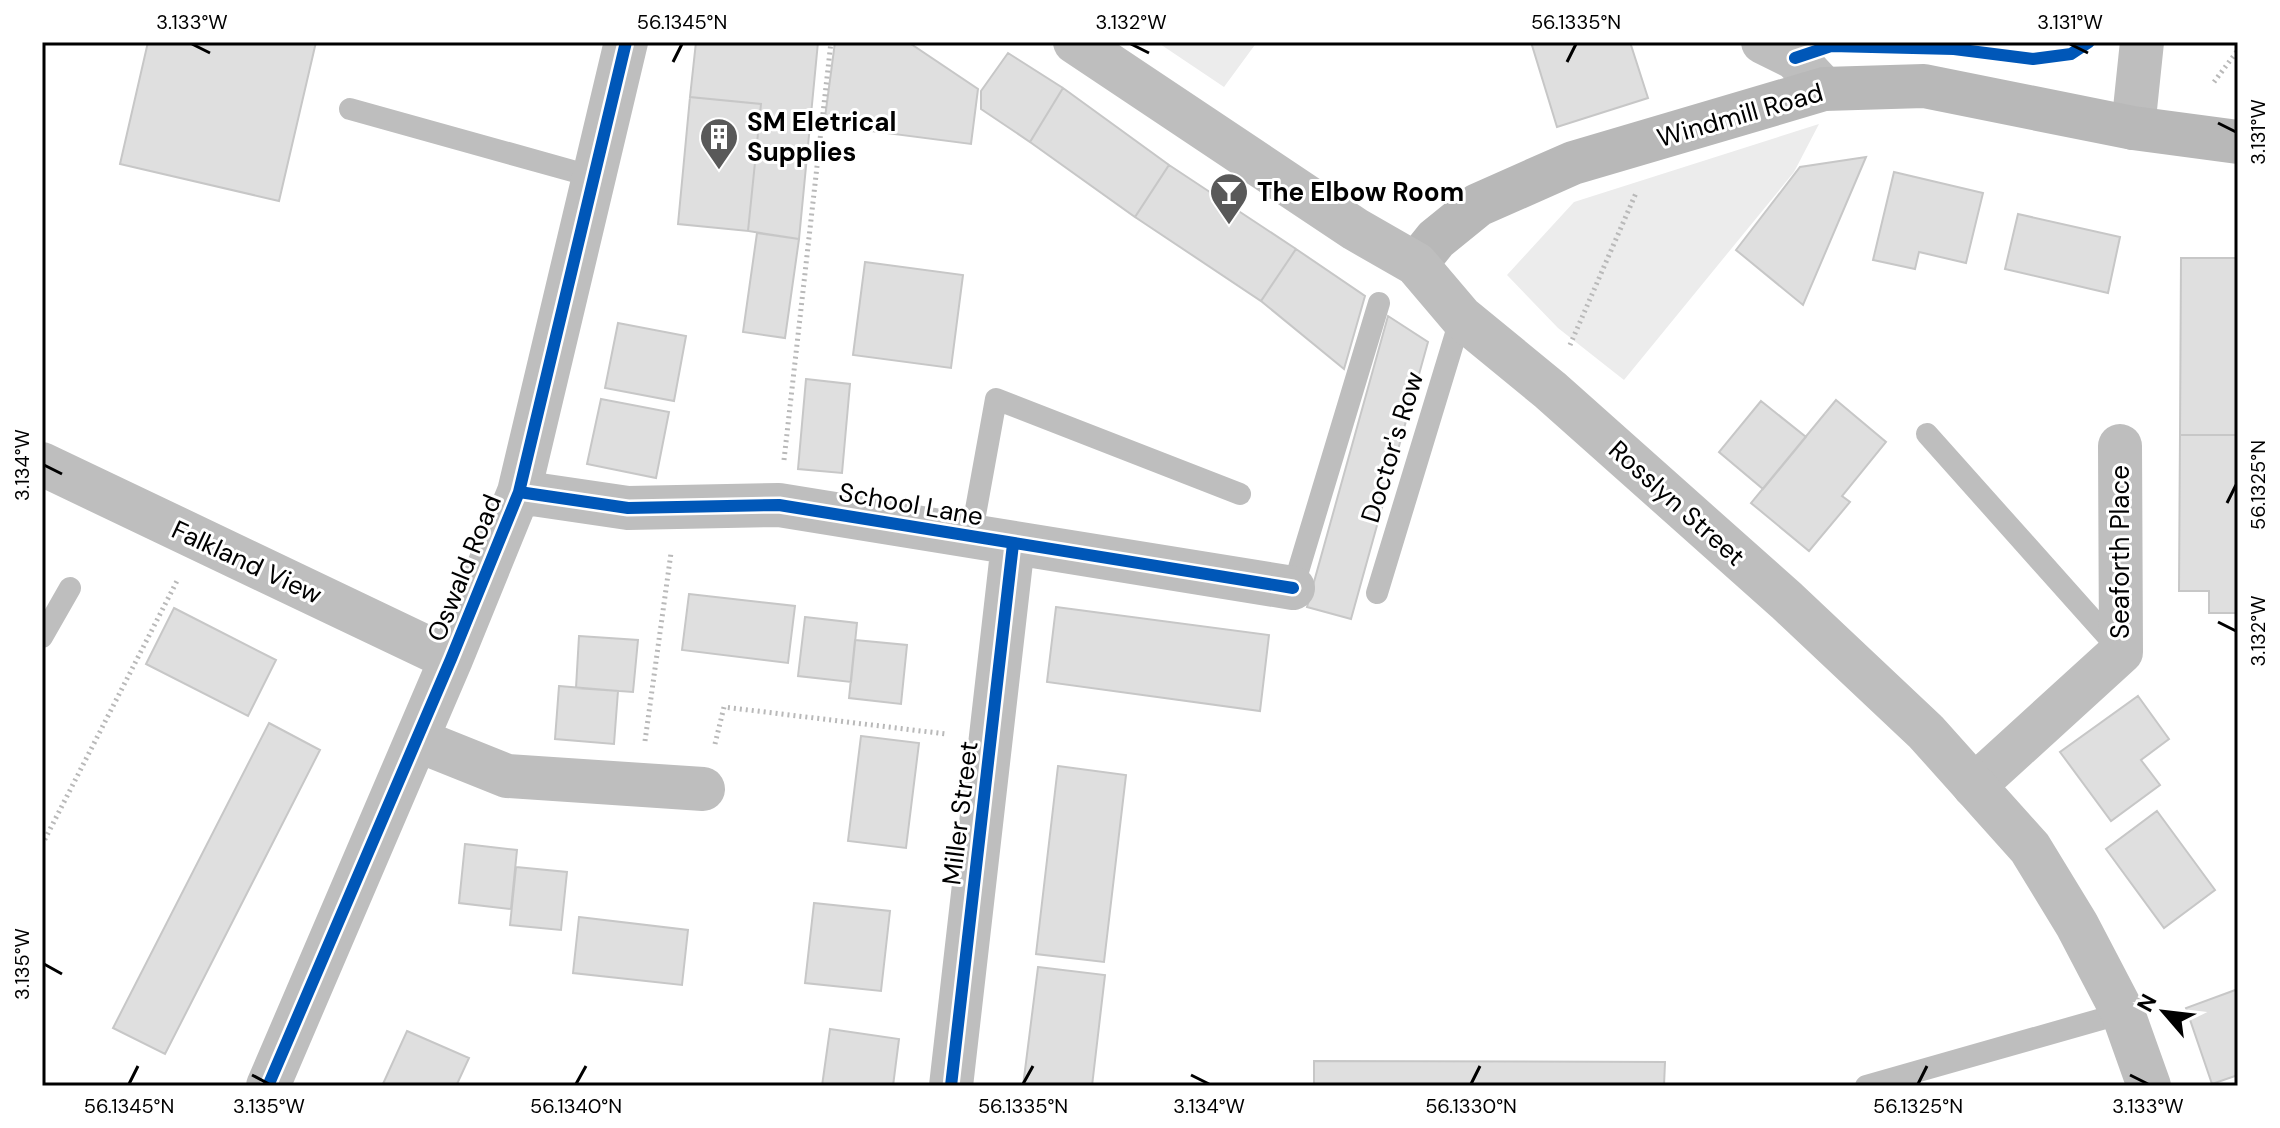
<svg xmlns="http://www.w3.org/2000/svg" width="2280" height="1128" font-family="'DM Sans',sans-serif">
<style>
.green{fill:#ececec}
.building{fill:#dfdfdf;stroke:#c7c7c7;stroke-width:2}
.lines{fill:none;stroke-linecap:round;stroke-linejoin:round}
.path{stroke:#b9b9b9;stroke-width:5;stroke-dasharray:2 4;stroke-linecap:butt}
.service{stroke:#bebebe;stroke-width:22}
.minor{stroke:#bebebe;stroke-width:44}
.secondary{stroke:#b8b8b8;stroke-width:44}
.primary{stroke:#bebebe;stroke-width:44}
.cycleway-casing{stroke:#fff;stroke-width:17}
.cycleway{stroke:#0057b8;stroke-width:12}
.ticks{fill:none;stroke:#000;stroke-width:3}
.labels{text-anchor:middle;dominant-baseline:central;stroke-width:6;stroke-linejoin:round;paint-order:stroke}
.street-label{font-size:26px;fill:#000;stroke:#fff}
.poi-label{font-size:26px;font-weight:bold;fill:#000;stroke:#fff;text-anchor:start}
.neatline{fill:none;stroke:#000;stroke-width:3}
.ticks-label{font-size:20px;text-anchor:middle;fill:#000}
</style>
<rect width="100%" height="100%" fill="#fff"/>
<path class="green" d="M1157 42H1257L1224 87Z
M1819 124 1794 172 1624 380 1558 328 1507 275 1574 202Z"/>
<path class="building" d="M148 42H316L279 201 120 164Z
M696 42H818L799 239 748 231 761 104 690 97Z
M835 42H908L978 89 971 144 824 125Z
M1531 42H1630L1648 98 1557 127Z
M1008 53 1063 88 1030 142 981 109V91Z
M1063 88 1169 165 1135 217 1030 142Z
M690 97 761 104 748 231 678 224Z
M1866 157 1803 305 1736 250 1800 167Z
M1169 165 1296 249 1261 301 1135 217Z
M1894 172 1983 193 1966 263 1919 252 1915 269 1873 260Z
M2018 214 2120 237 2108 293 2005 269Z
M757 233 799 239 785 338 743 332Z
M1296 249 1365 296 1344 369 1261 301Z
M2181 258H2238V435H2180Z
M865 262 963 275 951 368 853 355Z
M1388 316 1428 342 1351 619 1307 607Z
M618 323 686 336 674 401 605 388Z
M806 379 850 384 842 473 798 469Z
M601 399 669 412 656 478 587 464Z
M1836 400 1886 442 1842 496 1850 502 1809 551 1751 503Z
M1761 401 1806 437 1763 489 1719 452Z
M2180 435H2238V613H2209V591H2179Z
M689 594 795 606 788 663 682 650Z
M1056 607 1269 635 1260 711 1047 682Z
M174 608 276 660 248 716 146 664Z
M805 617 857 623 851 682 798 676Z
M579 636 638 640 633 692 576 688Z
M855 640 907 645 901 704 849 698Z
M559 686 618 691 614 744 555 739Z
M2138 696 2169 739 2141 760 2160 785 2111 821 2060 752Z
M269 723 320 750 165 1054 113 1028Z
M861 736 919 743 906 848 848 841Z
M1058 766 1126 775 1104 962 1036 954Z
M2157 811 2215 890 2164 928 2106 849Z
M465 844 517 850 511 909 459 903Z
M516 867 567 872 561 930 510 925Z
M814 903 890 911 881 991 805 983Z
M579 917 688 930 682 985 573 973Z
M1038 967 1105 975 1092 1086H1023Z
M2238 989V1075L2212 1084 2186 1008Z
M830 1029 899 1039 893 1086H822Z
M407 1031 469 1058 457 1084 461 1086H382Z
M1314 1061 1665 1062 1664 1086H1314Z"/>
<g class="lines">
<path class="path" d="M2214 82 2238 50
M1570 345 1636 193
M784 460 831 42
M645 741 671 553
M715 744 724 707 946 734
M42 845 178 579
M42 1084 46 1086"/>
<path class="service" d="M350 109 594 177
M1927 434 2118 648
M971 537 996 399 1240 494
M1293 588 1379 303
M1377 593 1461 317
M42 637 70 588
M1866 1086 2123 1013"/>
<path class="minor" d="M1763 42 1795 58 1824 89
M2133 128 2142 42
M42 464 451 659
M519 492 628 508 779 505 1293 588
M417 740 507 776 703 789
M1974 786 2121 652 2120 446
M268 1086 451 659 519 492 626 42
M951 1086 1013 544"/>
<path class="secondary" d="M1416 264 1436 239 1478 205 1573 163 1824 89 1924 86 2133 128 2238 142"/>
<path class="primary" d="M1075 42 1355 229 1416 264 1461 317 1550 390 1787 601 1926 732 2030 848 2077 925 2123 1013 2149 1086"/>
<g class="cycleway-casing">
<path id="cycleway" d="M1795 58 1831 46 1954 49 2033 59 2071 54 2089 42
M519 492 628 508 779 505 1293 588
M268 1086 451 659 519 492 626 42
M951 1086 1013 544"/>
</g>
<use href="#cycleway" class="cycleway"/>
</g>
<path class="ticks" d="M192 44 210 53M1131 44 1149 53M2070 44 2088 53M673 62 682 44M1567 62 1576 44M2218 123 2236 132M44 465 62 474M2227 503 2236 485M2218 622 2236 631M44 964 62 974M252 1075 269 1084M1191 1075 1209 1084M2130 1075 2148 1084M129 1084 138 1066M576 1084 586 1066M1023 1084 1033 1066M1471 1084 1480 1066M1918 1084 1927 1066"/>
<defs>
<g id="building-pin" transform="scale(2)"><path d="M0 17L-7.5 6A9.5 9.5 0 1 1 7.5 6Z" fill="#595959" stroke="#fff"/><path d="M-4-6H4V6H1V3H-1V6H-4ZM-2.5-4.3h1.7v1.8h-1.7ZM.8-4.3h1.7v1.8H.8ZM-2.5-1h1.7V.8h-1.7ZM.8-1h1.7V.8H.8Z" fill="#fff"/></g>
<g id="bar-pin" transform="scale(2)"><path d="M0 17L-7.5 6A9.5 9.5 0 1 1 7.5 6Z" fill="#595959" stroke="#fff"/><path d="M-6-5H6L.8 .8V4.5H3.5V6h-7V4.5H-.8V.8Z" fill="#fff"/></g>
</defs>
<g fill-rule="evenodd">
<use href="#building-pin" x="719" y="137"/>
<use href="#bar-pin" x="1229" y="192"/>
</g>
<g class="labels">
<g class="street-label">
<text transform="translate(1740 115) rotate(-16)">Windmill Road</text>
<text transform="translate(1392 447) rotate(-73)">Doctor's Row</text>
<text transform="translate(1677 503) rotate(42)">Rosslyn Street</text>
<text transform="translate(911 504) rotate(10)">School Lane</text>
<text transform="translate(2120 552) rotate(-90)">Seaforth Place</text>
<text transform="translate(247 562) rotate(25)">Falkland View</text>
<text transform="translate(464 568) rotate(-68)">Oswald Road</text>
<text transform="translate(960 813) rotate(-83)">Miller Street</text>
</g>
<g class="poi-label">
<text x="747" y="122">SM Eletrical<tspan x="747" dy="30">Supplies</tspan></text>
<text x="1257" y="192">The Elbow Room</text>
</g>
</g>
<rect width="2280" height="1128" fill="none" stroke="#ffffff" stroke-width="88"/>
<g transform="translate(2164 1012) rotate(298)" stroke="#ffffff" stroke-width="6" paint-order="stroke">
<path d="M0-6L14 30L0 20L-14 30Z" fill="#000000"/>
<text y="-12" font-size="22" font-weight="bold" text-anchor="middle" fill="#000000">N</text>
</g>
<rect x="44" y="44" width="2192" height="1040" class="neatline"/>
<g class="ticks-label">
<text x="192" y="29">3.133°W</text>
<text x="682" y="29">56.1345°N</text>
<text x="1131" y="29">3.132°W</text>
<text x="1576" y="29">56.1335°N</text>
<text x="2070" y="29">3.131°W</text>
<text transform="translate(2258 132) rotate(-90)" y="7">3.131°W</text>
<text transform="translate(22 465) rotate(-90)" y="7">3.134°W</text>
<text transform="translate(2258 485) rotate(-90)" y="7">56.1325°N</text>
<text transform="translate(2258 631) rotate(-90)" y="7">3.132°W</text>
<text transform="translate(22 964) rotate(-90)" y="7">3.135°W</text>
<text x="129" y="1113">56.1345°N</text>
<text x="269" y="1113">3.135°W</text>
<text x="576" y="1113">56.1340°N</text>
<text x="1023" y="1113">56.1335°N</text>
<text x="1209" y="1113">3.134°W</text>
<text x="1471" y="1113">56.1330°N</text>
<text x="1918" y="1113">56.1325°N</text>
<text x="2148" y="1113">3.133°W</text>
</g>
</svg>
